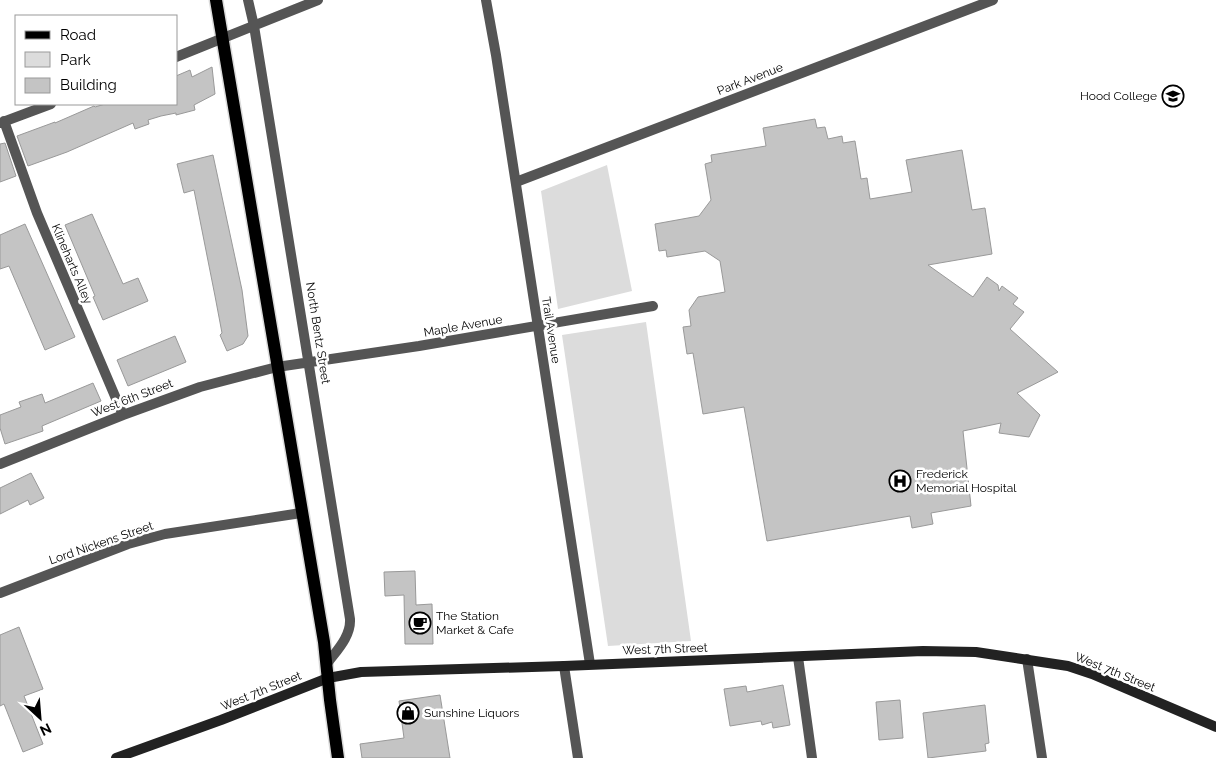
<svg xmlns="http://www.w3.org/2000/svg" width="1216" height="758" font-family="Raleway,sans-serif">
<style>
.green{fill:#dcdcdc}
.building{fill:#c4c4c4;stroke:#999}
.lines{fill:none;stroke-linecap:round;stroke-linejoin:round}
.primary-casing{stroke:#dbdbdb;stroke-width:15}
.street{stroke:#555;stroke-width:10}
.secondary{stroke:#222;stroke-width:10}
.primary{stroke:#000;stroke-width:12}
.labels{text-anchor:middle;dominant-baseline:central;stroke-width:5;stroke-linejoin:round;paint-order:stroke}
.street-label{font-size:12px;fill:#000;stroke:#fff}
.poi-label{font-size:12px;fill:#000;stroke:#fff;text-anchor:start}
</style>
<rect width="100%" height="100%" fill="#fff"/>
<path class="green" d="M607 165 632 291 558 309 541 191Z
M646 322 691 641 608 646 562 335Z"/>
<path class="building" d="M212 67 215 94 194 105 195 110 176 115V113L161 116 148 120 149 124 135 129 133 123 67 152 28 166 17 136 55 122V123L94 106 95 107 105 104H176V76L190 70 192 77Z
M815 119 817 128 825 127 828 139 842 136 843 143 855 141 861 179 867 178 870 199 912 192 906 160 962 150 972 210 985 208 992 254 928 265 973 297 987 277 998 285 999 291 1002 286 1018 298 1013 304 1024 312 1010 329 1058 372 1017 393 1040 415 1029 437 999 433 1001 423 963 431 971 506 931 513 933 524 912 528 910 516 767 541 744 407 703 414 693 353 687 354 683 327 691 326 689 310 698 297 725 292 720 261 705 251 667 257 666 250 659 251 655 224 699 216 711 200 705 164 712 162 711 155 766 146 763 128Z
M5 143 16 176 0 182V144Z
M213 155 242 290 248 336 243 344 227 351 220 335 222 333 215 296 194 190 184 193 177 164Z
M92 214 123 284 138 278 148 301 103 320 93 297 95 296 65 225Z
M25 224 75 337 45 350 9 266 0 269V235Z
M175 336 186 362 128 386 117 360Z
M93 383 101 401 42 426 43 431 5 444 0 428V415L21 407 19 402 42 394 45 403Z
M31 473 44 498 30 505 28 500 0 514V488Z
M415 571 416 605 432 604 433 644H405L404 595 385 596 384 572Z
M19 627 43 689 24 696 43 744 23 752 4 704 0 706V635Z
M783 685 790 725 773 728 772 722 762 725 761 721 730 726 724 689 746 686 747 692Z
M440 695 450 758H362L360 744 404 738 399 701Z
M900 700 903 738 879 740 876 702Z
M985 705 989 743 985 744 986 751 928 758 923 713Z"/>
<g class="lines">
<g class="primary-casing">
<path id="primary" d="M216 0 324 642 330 700 338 758"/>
</g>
<path class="street" d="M248 0 254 26 350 619C351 637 336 651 326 665
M486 0 496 55 590 664
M176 57 318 0
M4 121 37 213 123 415
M0 123 51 104
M516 182 993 0
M0 464 123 415 200 387 277 367 419 346 653 306
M0 593 128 544 165 534 301 513
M798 657 812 758
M1027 659 1042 758
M564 666 578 758"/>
<path class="secondary" d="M116 758 221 720 328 678 361 672 564 666 923 651 976 652 1068 666 1092 674 1216 727"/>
<use href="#primary" class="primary"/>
</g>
<defs>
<g id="university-ring" transform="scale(1.125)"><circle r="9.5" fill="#fff" stroke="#000" stroke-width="1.5"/><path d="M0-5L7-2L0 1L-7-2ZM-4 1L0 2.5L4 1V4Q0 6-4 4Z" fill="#000"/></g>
<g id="hospital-ring" transform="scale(1.125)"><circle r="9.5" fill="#fff" stroke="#000" stroke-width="1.5"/><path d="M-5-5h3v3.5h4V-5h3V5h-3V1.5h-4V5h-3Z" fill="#000"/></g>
<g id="cafe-ring" transform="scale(1.125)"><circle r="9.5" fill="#fff" stroke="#000" stroke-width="1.5"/><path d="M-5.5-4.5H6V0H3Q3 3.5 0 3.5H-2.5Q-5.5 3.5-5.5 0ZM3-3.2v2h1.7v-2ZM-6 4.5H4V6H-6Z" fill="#000"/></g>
<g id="shop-ring" transform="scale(1.125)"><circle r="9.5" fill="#fff" stroke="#000" stroke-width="1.5"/><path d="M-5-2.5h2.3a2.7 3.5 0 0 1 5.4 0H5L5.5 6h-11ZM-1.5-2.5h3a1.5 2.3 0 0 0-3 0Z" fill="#000"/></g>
</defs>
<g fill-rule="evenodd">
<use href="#university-ring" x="1173" y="96"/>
<use href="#hospital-ring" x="900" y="481"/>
<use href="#cafe-ring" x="420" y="623"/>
<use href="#shop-ring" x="408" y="713"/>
</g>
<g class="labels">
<g class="street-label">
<text transform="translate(750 79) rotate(-21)">Park Avenue</text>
<text transform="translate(72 264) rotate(67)">Klineharts Alley</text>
<text transform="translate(463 326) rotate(-10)">Maple Avenue</text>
<text transform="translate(551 330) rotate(81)">Trail Avenue</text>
<text transform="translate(318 333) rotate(81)">North Bentz Street</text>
<text transform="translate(132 398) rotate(-21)">West 6th Street</text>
<text transform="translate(101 543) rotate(-19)">Lord Nickens Street</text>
<text transform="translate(665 649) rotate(-2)">West 7th Street</text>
<text transform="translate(1115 672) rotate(22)">West 7th Street</text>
<text transform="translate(261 691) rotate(-22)">West 7th Street</text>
</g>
<g class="poi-label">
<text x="1157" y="96" text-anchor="end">Hood College</text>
<text x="916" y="474">Frederick<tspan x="916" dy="14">Memorial Hospital</tspan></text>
<text x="436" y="616">The Station<tspan x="436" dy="14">Market &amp; Cafe</tspan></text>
<text x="424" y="713">Sunshine Liquors</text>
</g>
</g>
<rect x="15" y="15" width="162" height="90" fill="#ffffff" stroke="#999999"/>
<rect x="25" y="31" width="25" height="8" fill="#000000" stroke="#999999"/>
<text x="60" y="40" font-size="15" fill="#000000">Road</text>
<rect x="25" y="52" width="25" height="15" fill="#dcdcdc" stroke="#999999"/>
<text x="60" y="65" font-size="15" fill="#000000">Park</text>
<rect x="25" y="78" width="25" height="15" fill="#c4c4c4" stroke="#999999"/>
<text x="60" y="90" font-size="15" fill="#000000">Building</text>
<g transform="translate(40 718) rotate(154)" stroke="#ffffff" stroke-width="4" paint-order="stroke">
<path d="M0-4L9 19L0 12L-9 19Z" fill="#000000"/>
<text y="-8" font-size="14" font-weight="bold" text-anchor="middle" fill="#000000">N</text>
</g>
</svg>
